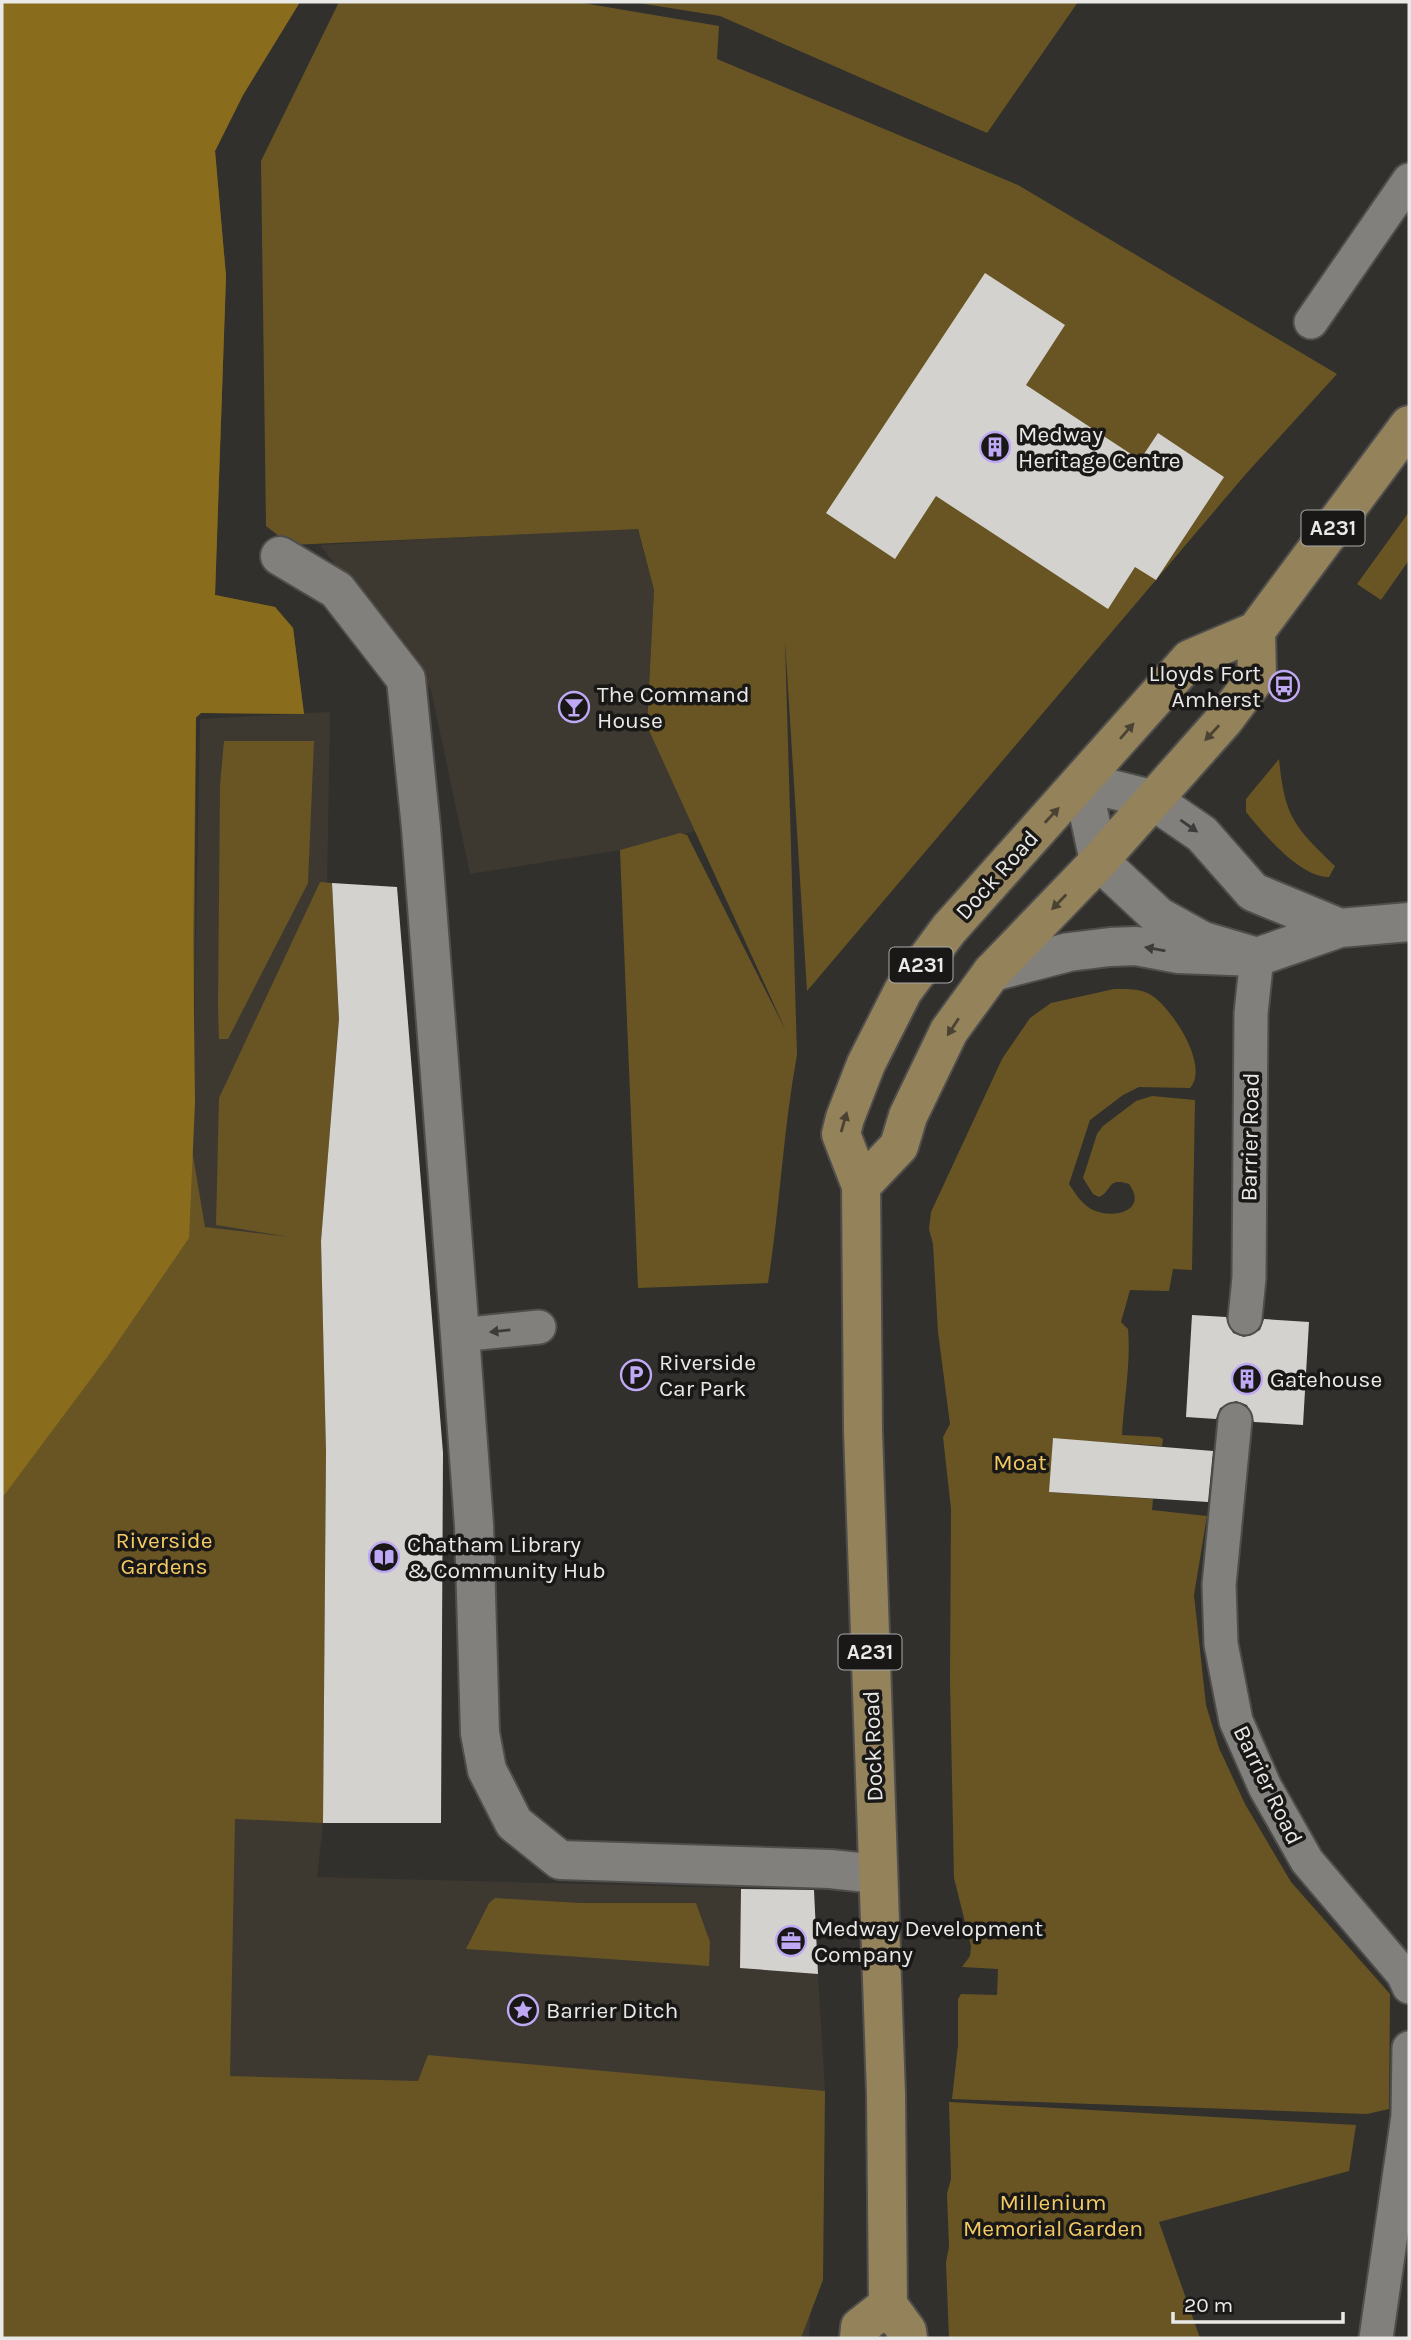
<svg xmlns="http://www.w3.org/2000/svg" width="1411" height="2340" font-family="Karla,sans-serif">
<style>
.built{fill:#3d3931}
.green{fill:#685523}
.water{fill:#896c1c}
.building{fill:#d4d2cf}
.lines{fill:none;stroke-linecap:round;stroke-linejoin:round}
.service-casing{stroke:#4f4e4c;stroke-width:37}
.minor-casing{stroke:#4f4e4c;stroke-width:42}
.primary-casing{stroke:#4f4e4c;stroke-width:42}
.service{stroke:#82807d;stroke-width:33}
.minor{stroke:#82807d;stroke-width:38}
.primary{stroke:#93825a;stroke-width:38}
.oneway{fill:#4a4232}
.oneway2{fill:#3e3c3b}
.labels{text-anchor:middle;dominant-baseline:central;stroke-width:7;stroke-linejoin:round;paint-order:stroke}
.shield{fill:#191817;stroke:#abaaa9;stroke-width:2}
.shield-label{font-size:21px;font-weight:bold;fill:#e9e9e7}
.poi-label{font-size:23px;fill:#e9e9e7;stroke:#191817;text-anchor:start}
.street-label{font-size:23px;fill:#e9e9e7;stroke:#191817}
.park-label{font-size:23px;fill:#f4ca63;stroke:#191817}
</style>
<rect width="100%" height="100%" fill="#31302d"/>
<path class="built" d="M637 528 654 590 647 719 695 831 620 850 470 874 431 690 320 545Z
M330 712 321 1241 323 1823 317 1877 813 1890 825 2091 809 2338H2V1506L190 1252 200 719Z"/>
<path class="green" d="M300 2 243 95 215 151 226 276 215 595 275 607 293 628 304 714 201 713 196 718 193 1156 205 1227 290 1237 216 1225 219 1098 320 882 332 883 339 1019 321 1241 326 1452 323 1823 235 1819 230 2076 418 2081 428 2055 825 2091 823 2280 801 2338H2V722L129 638 169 172Z
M339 2H577L719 26 717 59 1018 185 1337 374 1245 475 807 991 785 640 797 1055C783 1131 780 1207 768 1283L638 1288 620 850 680 833 687 835 786 1031 647 726 654 590 638 529 290 545 266 526 261 161Z
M632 2H1078L987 133 720 16Z
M1409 512V560L1381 600 1357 584Z
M224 741H314L308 883 228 1039H219L218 1008 220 785Z
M1279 759C1285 818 1294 826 1335 866L1329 877C1300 878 1263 833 1246 812V799Z
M1114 989C1126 989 1140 988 1151 995 1172 1008 1210 1066 1190 1088L1139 1087 1123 1095 1090 1120 1069 1184C1075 1193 1081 1203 1091 1209 1111 1220 1149 1212 1129 1184 1106 1177 1113 1191 1099 1197L1093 1194 1083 1178 1097 1134 1103 1126 1136 1101 1152 1096 1195 1100 1192 1270 1173 1269 1169 1291 1130 1290 1121 1322 1128 1329C1131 1364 1124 1399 1122 1435L1159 1437 1163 1439 1162 1446 1053 1439 1050 1492 1153 1499 1152 1510 1207 1516 1194 1595 1206 1705 1219 1748 1245 1804 1291 1882 1390 1994 1389 2109 1367 2114 952 2099 958 2045V1999L961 1994 997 1995 998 1969 962 1967 970 1956 971 1946 954 1878 950 1681 951 1509 943 1437 950 1424 938 1332 933 1244 929 1229 931 1212 1002 1059 1030 1018 1051 1003Z
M495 1898 580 1903H696L710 1942 709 1966 466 1949 489 1903Z
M949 2102 1356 2125 1349 2171 1159 2222 1200 2338H949L946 2262 949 2247 947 2194 951 2179Z"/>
<path class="water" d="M2 2H300L243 95 215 151 226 276 215 595 275 607 293 628 304 714 201 713 196 717 193 934 195 1102 189 1238 108 1356 2 1498Z"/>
<path class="building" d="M985 273 1065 325 1026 385 1140 460 1158 433 1224 477 1156 580 1135 567 1108 609 936 496 895 559 826 513Z
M332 883 397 887 443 1453 441 1823H323L326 1452 321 1241 339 1019Z
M1192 1315 1226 1317 1233 1333 1244 1337 1260 1330 1264 1319 1309 1322 1303 1425 1254 1422 1247 1405 1236 1401 1220 1408 1216 1419 1186 1417Z
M1053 1438 1213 1451 1208 1502 1049 1492Z
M741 1889 814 1890 818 1974 740 1968Z"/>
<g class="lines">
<g class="service-casing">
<path id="service" d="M1311 322 1409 180
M1245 1318 1249 1278 1251 1013 1257 957
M460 1335 539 1327
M1235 1420 1219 1585 1221 1644 1236 1721 1265 1787 1307 1861 1403 1974 1409 1987
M1376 2338 1408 2116 1409 2048"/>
</g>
<g class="minor-casing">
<path id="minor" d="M280 556 337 590 406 679 421 828 460 1335 474 1525 480 1733 487 1770 514 1823 560 1860 830 1869 877 1874
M1257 957 1203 941 1158 916 1099 861 1082 782 1151 799 1202 834 1253 892 1340 928
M992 972 1069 952 1110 947 1136 946 1179 954 1257 957 1340 928 1409 922"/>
</g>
<g class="primary-casing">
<path id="primary" d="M861 1186 899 1146 908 1116 949 1031 992 972 1099 861 1224 720 1257 676 1256 631
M888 2305 886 2095 863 1431 861 1186 841 1134 845 1118 866 1064 903 991 949 929 1190 659 1256 631 1409 425
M888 2305 907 2331 908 2338
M859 2338 860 2327 888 2305"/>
</g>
<use href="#service" class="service"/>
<use href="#minor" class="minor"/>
<use href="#primary" class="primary"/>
</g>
<defs><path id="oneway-solid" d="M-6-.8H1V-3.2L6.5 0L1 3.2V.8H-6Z" transform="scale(1.75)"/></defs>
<g class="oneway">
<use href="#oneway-solid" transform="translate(1127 731) rotate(-49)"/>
<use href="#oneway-solid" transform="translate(1212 733) rotate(133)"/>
<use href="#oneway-solid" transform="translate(1052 815) rotate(-47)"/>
<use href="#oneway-solid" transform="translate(1059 902) rotate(134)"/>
<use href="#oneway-solid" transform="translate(953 1027) rotate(123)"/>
<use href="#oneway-solid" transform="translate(844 1122) rotate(-74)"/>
</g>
<g class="oneway2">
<use href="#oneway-solid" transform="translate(1189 826) rotate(35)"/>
<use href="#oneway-solid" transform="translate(1155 949) rotate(-170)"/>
<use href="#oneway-solid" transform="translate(500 1331) rotate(174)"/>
</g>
<defs>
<g id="building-ring" transform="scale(1.575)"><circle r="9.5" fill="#191817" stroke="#bfa9f4" stroke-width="1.5"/><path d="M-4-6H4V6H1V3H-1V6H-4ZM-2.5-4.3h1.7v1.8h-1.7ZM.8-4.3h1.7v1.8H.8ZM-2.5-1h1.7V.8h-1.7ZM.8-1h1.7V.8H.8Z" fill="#bfa9f4"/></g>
<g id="bus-ring" transform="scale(1.575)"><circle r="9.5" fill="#191817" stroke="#bfa9f4" stroke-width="1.5"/><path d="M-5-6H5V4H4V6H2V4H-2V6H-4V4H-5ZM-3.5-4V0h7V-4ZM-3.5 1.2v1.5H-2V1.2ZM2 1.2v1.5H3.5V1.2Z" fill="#bfa9f4"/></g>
<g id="bar-ring" transform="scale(1.575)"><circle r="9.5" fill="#191817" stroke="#bfa9f4" stroke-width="1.5"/><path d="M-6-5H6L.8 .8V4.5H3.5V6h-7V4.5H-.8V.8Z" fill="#bfa9f4"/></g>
<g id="parking-ring" transform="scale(1.575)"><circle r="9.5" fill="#191817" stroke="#bfa9f4" stroke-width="1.5"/><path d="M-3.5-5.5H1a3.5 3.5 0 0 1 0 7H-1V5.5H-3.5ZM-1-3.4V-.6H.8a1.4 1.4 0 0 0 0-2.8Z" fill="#bfa9f4"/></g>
<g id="library-ring" transform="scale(1.575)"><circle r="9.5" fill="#191817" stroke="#bfa9f4" stroke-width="1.5"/><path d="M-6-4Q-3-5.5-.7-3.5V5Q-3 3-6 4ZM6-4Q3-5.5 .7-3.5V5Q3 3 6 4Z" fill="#bfa9f4"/></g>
<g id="office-ring" transform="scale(1.575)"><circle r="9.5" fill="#191817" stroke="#bfa9f4" stroke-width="1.5"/><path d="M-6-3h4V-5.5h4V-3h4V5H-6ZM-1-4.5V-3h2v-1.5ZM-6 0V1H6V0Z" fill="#bfa9f4"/></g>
<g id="sight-ring" transform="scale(1.575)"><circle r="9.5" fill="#191817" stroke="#bfa9f4" stroke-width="1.5"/><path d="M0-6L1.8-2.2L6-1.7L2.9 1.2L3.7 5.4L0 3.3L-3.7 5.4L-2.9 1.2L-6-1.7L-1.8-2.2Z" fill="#bfa9f4"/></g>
</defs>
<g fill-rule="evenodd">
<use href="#building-ring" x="995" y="447"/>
<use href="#bus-ring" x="1284" y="686"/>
<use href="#bar-ring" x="574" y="707"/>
<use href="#parking-ring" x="636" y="1375"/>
<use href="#building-ring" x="1247" y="1379"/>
<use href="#library-ring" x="384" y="1557"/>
<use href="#office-ring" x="791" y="1941"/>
<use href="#sight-ring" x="523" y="2010"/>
</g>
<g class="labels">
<g class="shield">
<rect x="1301.5" y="510.5" width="63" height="35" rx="5"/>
<rect x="889.5" y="947.5" width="63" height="35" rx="5"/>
<rect x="838.5" y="1634.5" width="63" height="35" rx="5"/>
</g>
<g class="shield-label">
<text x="1333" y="528">A231</text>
<text x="921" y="965">A231</text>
<text x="870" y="1652">A231</text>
</g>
<g class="poi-label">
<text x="1018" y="434">Medway<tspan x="1018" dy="26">Heritage Centre</tspan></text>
<text x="1261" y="673" text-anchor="end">Lloyds Fort<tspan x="1261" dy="26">Amherst</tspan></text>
<text x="597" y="694">The Command<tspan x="597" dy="26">House</tspan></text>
<text x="659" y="1362">Riverside<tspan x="659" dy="26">Car Park</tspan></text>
<text x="1270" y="1379">Gatehouse</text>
<text x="407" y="1544">Chatham Library<tspan x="407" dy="26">&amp; Community Hub</tspan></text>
<text x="814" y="1928">Medway Development<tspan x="814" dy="26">Company</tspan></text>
<text x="546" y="2010">Barrier Ditch</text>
</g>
<g class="street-label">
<text transform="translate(997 875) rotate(-48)">Dock Road</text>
<text transform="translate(1250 1137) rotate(-89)">Barrier Road</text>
<text transform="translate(873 1746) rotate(-92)">Dock Road</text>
<text transform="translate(1268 1785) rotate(64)">Barrier Road</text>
</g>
<g class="park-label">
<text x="1020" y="1462">Moat</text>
<text x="164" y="1540">Riverside<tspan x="164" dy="26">Gardens</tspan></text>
<text x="1053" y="2202">Millenium<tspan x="1053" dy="26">Memorial Garden</tspan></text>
</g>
</g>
<rect width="1411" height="2340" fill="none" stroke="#e9e9e7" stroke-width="7"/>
<path d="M1173 2312v10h170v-10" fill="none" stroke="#e9e9e7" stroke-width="3.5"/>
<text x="1184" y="2312" font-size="21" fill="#e9e9e7" stroke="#191817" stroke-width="5" paint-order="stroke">20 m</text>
</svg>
